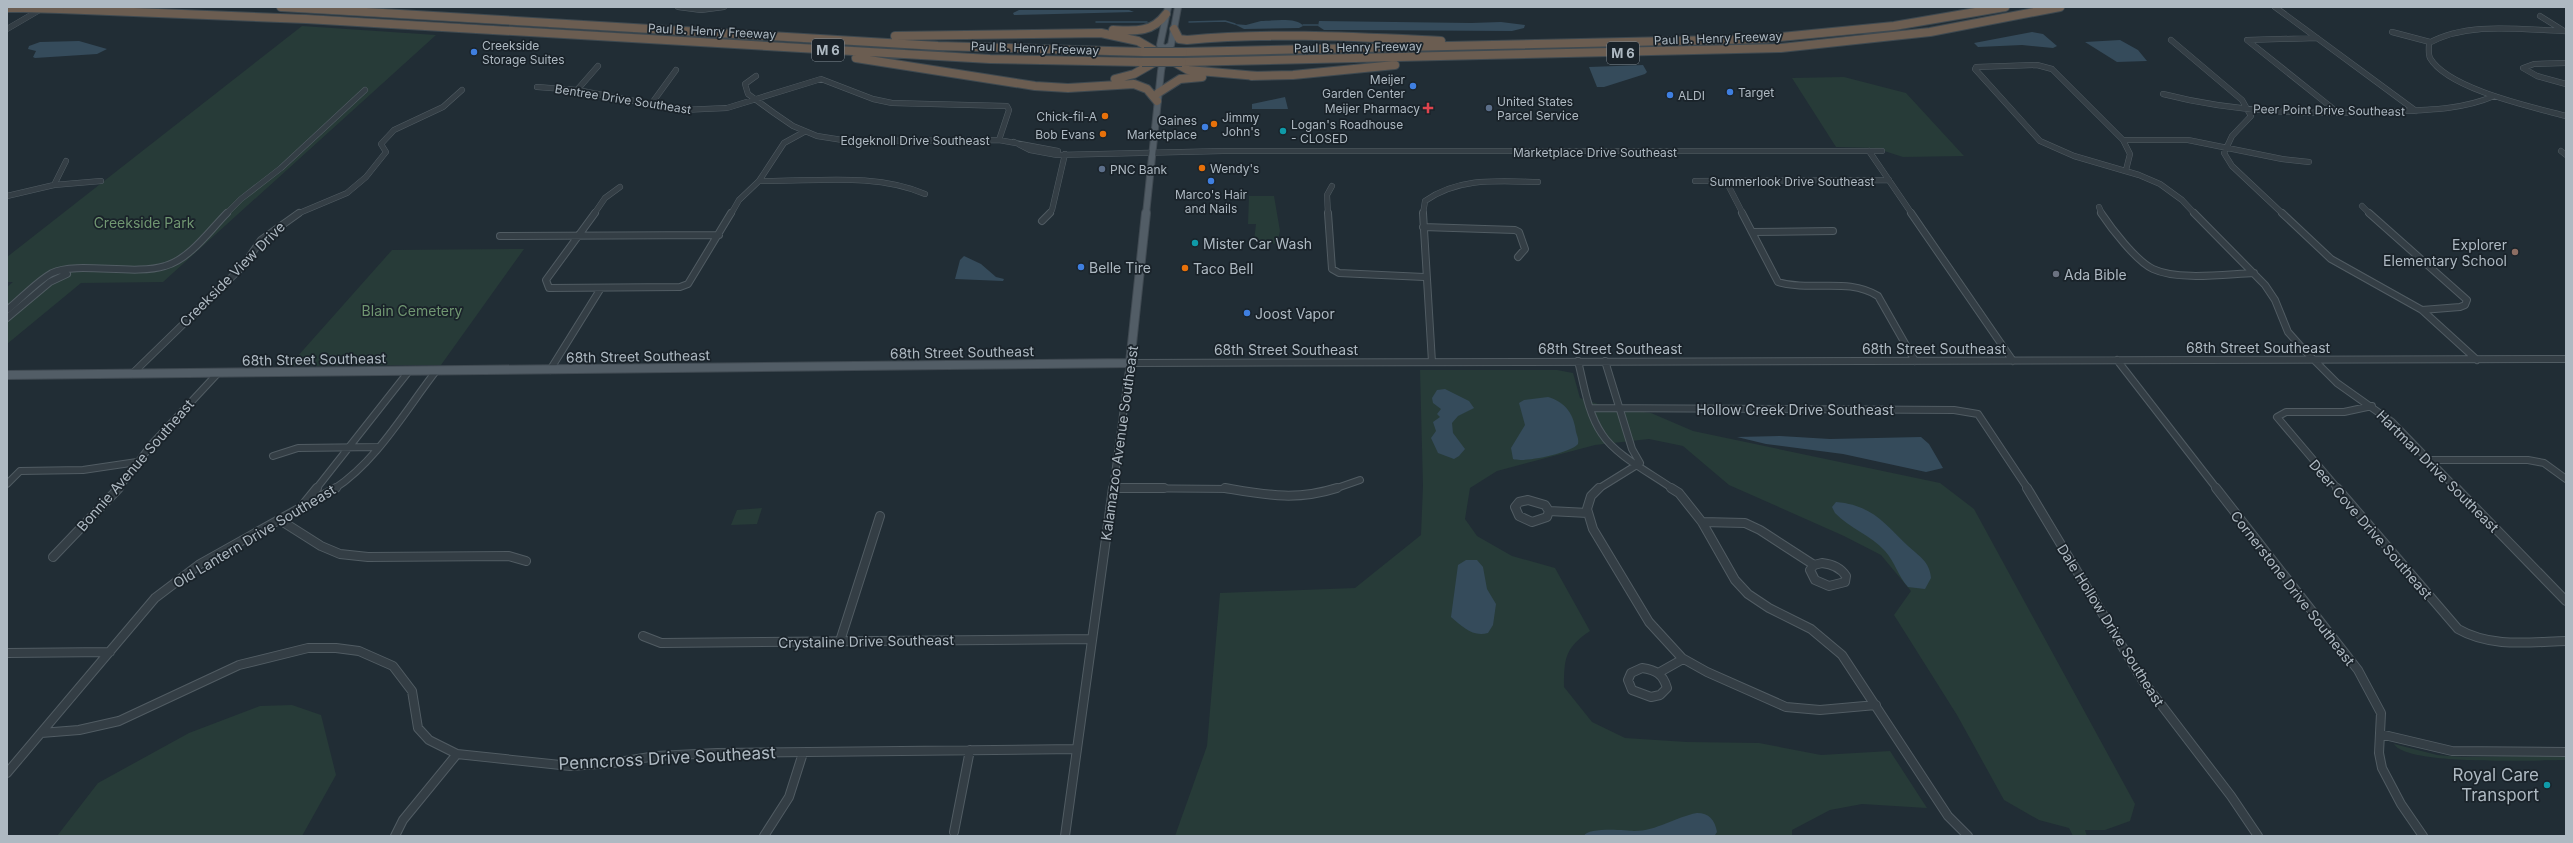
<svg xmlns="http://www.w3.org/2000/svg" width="2573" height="843" font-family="Inter,sans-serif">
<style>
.green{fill:#273b38}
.water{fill:#354b5b}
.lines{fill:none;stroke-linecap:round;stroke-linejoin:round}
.stream{stroke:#354b5b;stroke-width:1.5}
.minor-far2-casing{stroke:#515c63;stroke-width:6}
.minor-far1-casing{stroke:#515c63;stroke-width:8}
.minor-casing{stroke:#515c63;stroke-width:10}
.major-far1-casing{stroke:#404a52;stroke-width:8}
.major-casing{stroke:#404a52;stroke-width:10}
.highway-casing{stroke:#3e4950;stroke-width:10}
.minor-far2{stroke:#343e45;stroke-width:5}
.minor-far1{stroke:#343e45;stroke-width:6}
.minor{stroke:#343e45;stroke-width:8}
.major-far1{stroke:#525d66;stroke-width:6}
.major{stroke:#525d66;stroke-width:8}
.highway{stroke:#6b5d51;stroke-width:8}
.highway-bridge-casing{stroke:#3e4950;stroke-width:10;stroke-linecap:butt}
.highway-bridge{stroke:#6b5d51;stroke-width:8}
.shop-dot{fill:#3f7fe0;stroke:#1a232a;stroke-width:1.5}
.health-dot{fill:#e0444e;stroke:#1a232a;stroke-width:1.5}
.service-dot{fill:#5c6f8a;stroke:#1a232a;stroke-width:1.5}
.food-dot{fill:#e8710a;stroke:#1a232a;stroke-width:1.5}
.culture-dot{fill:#0f9aa8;stroke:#1a232a;stroke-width:1.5}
.education-dot{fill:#8d6e63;stroke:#1a232a;stroke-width:1.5}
.worship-dot{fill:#6b7280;stroke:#1a232a;stroke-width:1.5}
.labels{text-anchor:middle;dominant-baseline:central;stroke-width:3.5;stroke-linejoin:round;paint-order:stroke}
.far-street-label{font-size:12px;fill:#aeb9c2;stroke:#1a232a}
.far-poi-label{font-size:12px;fill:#aeb9c2;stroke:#1a232a;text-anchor:start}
.shield{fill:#1a232a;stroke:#828c94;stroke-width:1}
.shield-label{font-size:13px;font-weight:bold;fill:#aeb9c2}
.park-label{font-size:14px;fill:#709671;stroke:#1a232a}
.poi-label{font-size:14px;fill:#aeb9c2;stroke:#1a232a;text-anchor:start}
.street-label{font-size:14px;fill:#aeb9c2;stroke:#1a232a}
.near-street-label{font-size:17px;fill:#aeb9c2;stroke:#1a232a}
.near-poi-label{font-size:17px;fill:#aeb9c2;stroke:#1a232a;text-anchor:end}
</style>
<rect width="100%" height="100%" fill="#212d35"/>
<path class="green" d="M302 26 436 35 163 282 81 283 7 344V287L13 282H7V257Z
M1844 77 1906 93 1964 156 1903 157 1875 148 1836 147 1792 78Z
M1249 196H1274L1280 231 1277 244 1254 241 1256 224H1248Z
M524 249 441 365 289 366 392 250Z
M1420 370H1557L1573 373 1580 398 1604 406 1651 413 1693 431 1940 483 1974 509 2135 804 2130 821 2105 830H2085L2087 836H2073L2069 828 2039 820 2004 800 1957 715 1894 615 1911 591 1881 555 1844 536 1729 485 1683 446 1649 439 1595 445 1497 471 1470 488 1465 519 1477 536 1512 556 1555 568 1590 631C1565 648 1564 658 1564 687L1592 722 1625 738 1687 742 1759 743 1821 755 1890 751 1927 808 1862 804 1830 810 1792 830V836H1175L1207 746 1220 593 1355 588 1421 535 1423 486Z
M762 508 757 524 731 525 737 510Z
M292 705 321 715 336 775 302 836H57L98 783 189 733 260 706Z
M2394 744 2437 755 2462 757 2566 756V760C2540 760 2406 766 2394 744Z"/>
<path class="water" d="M1019 10H1129L1134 12 1014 15 1013 13Z
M1261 21C1271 21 1298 17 1303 26L1299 28 1244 29 1234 24 1246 25Z
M1319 21 1471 23 1501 22 1525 25 1524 28 1512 31 1341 30H1324L1318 26Z
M2032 32 2043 34 2057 46 2053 48 2022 45 1978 47 1974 43Z
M2120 40 2138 50 2147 61 2117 62 2085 42Z
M79 41 107 49 97 54 35 58 33 57 36 51 28 49 29 46 40 42Z
M1643 65 1647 72 1645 74 1604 87H1597L1589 67Z
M1285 97 1288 109H1252V104Z
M964 256 981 264 996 277 1004 279 1003 281 955 279 960 260Z
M1445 389 1469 401 1474 408 1458 416 1452 423 1453 433 1465 449 1459 456 1454 459 1438 453 1431 438 1436 431 1433 422 1440 417 1437 414 1441 409 1433 403 1432 398 1437 390Z
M1548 397C1566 402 1574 415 1576 432 1577 436 1579 439 1578 444 1571 453 1524 463 1513 459L1511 448 1525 425 1519 403 1524 400Z
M1780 436 1830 439 1921 437 1929 444 1943 468 1926 472 1843 454 1766 444 1737 437Z
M1836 502C1872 505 1884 523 1908 546 1919 556 1930 562 1931 578L1925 589 1908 587C1898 576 1895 562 1885 551 1871 535 1849 528 1835 513L1832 507Z
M1466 560H1477L1483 567 1487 589 1496 604 1493 625 1488 633C1472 637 1463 627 1451 617L1458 565Z
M1697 813C1709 813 1715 820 1717 832L1715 835 1584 836C1587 827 1625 830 1634 831 1657 831 1675 817 1697 813Z"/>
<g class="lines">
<path class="stream" d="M1096 22H1147
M1189 22 1225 21 1235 24
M1303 25H1318"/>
<g class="minor-far2-casing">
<path id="minor-far2" d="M678 7 701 10 724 7
M2275 7 2416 111
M2540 16 2564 31
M7 29 43 8
M2565 31C2522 30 2468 21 2429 43 2429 47 2428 54 2430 58 2448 89 2532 107 2566 116
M2392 32 2430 42
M2317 38 2247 40 2336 111
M2171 40 2242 100 2251 116 2232 136 2224 153 2232 166 2283 214
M2566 63 2534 64 2523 68 2537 76 2566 84
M756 76 745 84 748 94 774 113 793 126 817 136 849 141 999 140 1058 151
M537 87 577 90 682 110 727 108 821 79 873 99 892 103 1007 106 1009 110 999 140
M577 90 598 66
M2163 94C2240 114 2320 115 2399 111 2431 110 2464 109 2494 96
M652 103 676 70
M2123 140H2188L2282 159 2309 162
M1014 142 1030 150 1057 155 1223 151H1882
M1869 151 1912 214
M2561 151 2566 155
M2126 170 2130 154 2123 140 2052 69 2037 65 1976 67 1975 69 2040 141 2074 156 2139 175 2160 184 2182 200 2195 214
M759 181C813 182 874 172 925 194
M1695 181 1889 180
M1726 181 1743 214
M54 185 66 161
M7 196 54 185 101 181
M2362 206 2370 214
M2099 207 2102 214
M226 214 241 199 281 168 365 90
M297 214 347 193 366 177 386 152 381 144 394 130 443 107 462 90
M594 214 605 198 620 187
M731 214 739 200 759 181 784 143 804 132
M1049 214 1052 210 1065 154
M1328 214 1327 195 1332 186
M1423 214 1425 201C1459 177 1498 181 1538 182"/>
</g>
<g class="minor-far1-casing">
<path id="minor-far1" d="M595 213 546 280 549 288 680 287 688 284 731 213
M1328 213 1332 269 1339 273 1424 277
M1423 213 1432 362
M1742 213 1778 282C1811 292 1848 277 1878 296L1915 361
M1911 213 2013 361
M2101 213C2111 228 2136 261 2153 269 2179 281 2226 274 2254 273
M2194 213 2265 285 2275 300 2288 332 2303 349 2337 383 2392 422 2457 489
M2282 213 2331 259 2422 310 2477 360
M2369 213 2467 300 2465 305 2460 307 2422 310
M1042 221 1050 213
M1423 227 1515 230 1519 232 1525 249 1518 257
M1752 232 1833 231
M500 236 719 235
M7 310C21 299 36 282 52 273 77 261 134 276 165 266 190 259 210 230 227 213
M7 318 50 282 67 274
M2117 360 2217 489
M1578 361C1584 385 1588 414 1602 434 1615 455 1652 474 1673 489
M1605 361 1632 449 1640 463
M550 370 601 288
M132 374 243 266 261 240 299 213
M1591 408 1954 410 1978 414 2028 489
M273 456 298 448 378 447
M2431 460H2528L2544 463 2566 479
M7 484 20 471 83 470 137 462
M1114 488 1231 489
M118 489 152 444 218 373
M316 489 409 371
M334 489C377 461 405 411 436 371
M1113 489 1130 363 2566 359
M1334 489 1360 480
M1598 489 1640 463
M2338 489 2277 417 2286 412H2344L2372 406"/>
</g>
<g class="minor-casing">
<path id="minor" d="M1114 488H1164
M1225 488C1267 495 1296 501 1337 488
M1599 488 1591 496 1587 509 1593 529 1649 622 1682 658 1707 672 1786 707 1820 710 1876 705
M1671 488 1679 493 1702 522 1735 580 1748 594 1769 608 1811 629 1842 655 1948 816 1968 836
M2027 488 2143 681 2231 796 2258 836
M2216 488 2358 670 2381 713 2379 753 2382 768 2401 804 2423 836
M2337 488 2458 629C2491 648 2530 642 2566 641
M2456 488 2566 601
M1528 500 1545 505 1549 511 1547 517 1532 522 1519 516 1515 507 1519 502Z
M304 504 317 488
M1549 511 1588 513
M280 520 321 546 340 554 368 557 509 556 526 561
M1702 522 1745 523 1760 530 1814 565
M53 557 119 488
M1822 563C1832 564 1840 567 1846 576L1845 582 1829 586 1815 580 1810 570 1814 565Z
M643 636 661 643 1092 639
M840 641 880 516
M7 653 110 652
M1642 668C1656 670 1663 674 1667 688L1660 695 1651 697 1632 690 1628 680 1631 673Z
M1660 672 1683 659
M41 733 79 730 119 721 239 665 308 648H336L359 651 393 666 412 691 418 728 429 740 457 754 570 766 613 763 656 756 717 753 1077 749
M2380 734 2452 751 2566 752
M7 773 155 598 200 564 336 488
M954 832 970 750
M395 836 403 820 457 754
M764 836 789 797 803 753
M1065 836 1113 488"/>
</g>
<g class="major-far1-casing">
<path id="major-far1" d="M1165 49 1160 45 1168 7
M1146 214 1161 71 1165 49 1171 45 1178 7"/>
</g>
<g class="major-casing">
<path id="major" d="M7 375 1130 363 1146 213"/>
</g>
<g class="highway-casing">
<path id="highway" d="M281 7 938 46 1144 52
M7 8H24
M60 9 306 19 990 59 1142 62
M1174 29 1179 39 1187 40C1272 32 1356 37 1441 41
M1113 30C1135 31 1152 33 1166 14
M895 36 1101 33 1138 41 1188 70 1257 76
M1183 52 1760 39 1894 26 2005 7
M856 58 1035 86 1068 88 1134 84 1147 89 1157 101
M1182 62 1781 48 1930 32 2060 7
M1251 76 1293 75 1395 65
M1115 79 1134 74 1162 58
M1158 93 1180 79 1202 77"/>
</g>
<use href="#minor-far2" class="minor-far2"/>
<use href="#minor-far1" class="minor-far1"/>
<use href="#minor" class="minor"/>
<use href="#major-far1" class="major-far1"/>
<use href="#major" class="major"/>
<use href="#highway" class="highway"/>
<g class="highway-bridge-casing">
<path id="highway-bridge" d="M24 8 60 9
M1144 52H1183
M1142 62H1182"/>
</g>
<use href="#highway-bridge" class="highway-bridge"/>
</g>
<g class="shop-dot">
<circle cx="474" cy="52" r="4"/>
<circle cx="1413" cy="86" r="4"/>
<circle cx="1730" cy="92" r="4"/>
<circle cx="1670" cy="95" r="4"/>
<circle cx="1205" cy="127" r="4"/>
<circle cx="1211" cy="181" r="4"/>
<circle cx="1081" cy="267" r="4"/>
<circle cx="1247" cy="313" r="4"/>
</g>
<path class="health-dot" d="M1426 102h4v4h4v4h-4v4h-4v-4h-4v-4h4z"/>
<g class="service-dot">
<circle cx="1489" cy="108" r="4"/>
<circle cx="1102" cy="169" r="4"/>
</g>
<g class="food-dot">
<circle cx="1105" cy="116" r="4"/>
<circle cx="1214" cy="124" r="4"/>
<circle cx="1103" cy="134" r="4"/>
<circle cx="1202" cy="168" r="4"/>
<circle cx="1185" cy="268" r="4"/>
</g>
<g class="culture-dot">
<circle cx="1283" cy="131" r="4"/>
<circle cx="1195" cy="243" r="4"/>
<circle cx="2547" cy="785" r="4"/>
</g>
<circle class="education-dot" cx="2515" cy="252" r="4"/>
<circle class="worship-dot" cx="2056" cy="274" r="4"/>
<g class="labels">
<g class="far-street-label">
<text transform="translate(712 31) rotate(3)">Paul B. Henry Freeway</text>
<text transform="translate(1718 38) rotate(-2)">Paul B. Henry Freeway</text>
<text transform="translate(1358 47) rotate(-1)">Paul B. Henry Freeway</text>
<text transform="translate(1035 48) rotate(2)">Paul B. Henry Freeway</text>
<text transform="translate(623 99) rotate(9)">Bentree Drive Southeast</text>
<text transform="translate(2329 110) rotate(1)">Peer Point Drive Southeast</text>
<text x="915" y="140">Edgeknoll Drive Southeast</text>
<text x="1595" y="152">Marketplace Drive Southeast</text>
<text x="1792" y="181">Summerlook Drive Southeast</text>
</g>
<g class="far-poi-label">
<text x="482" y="45">Creekside<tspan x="482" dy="14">Storage Suites</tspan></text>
<text x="1405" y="79" text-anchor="end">Meijer<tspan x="1405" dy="14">Garden Center</tspan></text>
<text x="1738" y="92">Target</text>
<text x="1678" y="95">ALDI</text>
<text x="1497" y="101">United States<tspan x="1497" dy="14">Parcel Service</tspan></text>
<text x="1420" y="108" text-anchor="end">Meijer Pharmacy</text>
<text x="1097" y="116" text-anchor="end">Chick-fil-A</text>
<text x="1222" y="117">Jimmy<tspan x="1222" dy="14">John's</tspan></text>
<text x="1197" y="120" text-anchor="end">Gaines<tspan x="1197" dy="14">Marketplace</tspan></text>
<text x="1291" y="124">Logan's Roadhouse<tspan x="1291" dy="14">- CLOSED</tspan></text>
<text x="1095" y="134" text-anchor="end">Bob Evans</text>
<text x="1210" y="168">Wendy's</text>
<text x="1110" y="169">PNC Bank</text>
<text x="1211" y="194" text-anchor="middle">Marco's Hair<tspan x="1211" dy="14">and Nails</tspan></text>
</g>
<g class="shield">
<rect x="812" y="39" width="32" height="22" rx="3"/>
<rect x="1607" y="42" width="32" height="22" rx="3"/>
</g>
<g class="shield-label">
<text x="828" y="50">M 6</text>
<text x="1623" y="53">M 6</text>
</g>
<g class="park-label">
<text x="144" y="222">Creekside Park</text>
<text x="412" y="310">Blain Cemetery</text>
</g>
<g class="poi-label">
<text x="1203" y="243">Mister Car Wash</text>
<text x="2507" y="244" text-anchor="end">Explorer<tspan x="2507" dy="16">Elementary School</tspan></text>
<text x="1089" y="267">Belle Tire</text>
<text x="1193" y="268">Taco Bell</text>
<text x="2064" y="274">Ada Bible</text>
<text x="1255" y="313">Joost Vapor</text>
</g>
<g class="street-label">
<text transform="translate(232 274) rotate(-45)">Creekside View Drive</text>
<text x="2258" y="347">68th Street Southeast</text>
<text x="1610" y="348">68th Street Southeast</text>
<text x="1934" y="348">68th Street Southeast</text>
<text x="1286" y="349">68th Street Southeast</text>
<text transform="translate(962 352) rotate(-1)">68th Street Southeast</text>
<text transform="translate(638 356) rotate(-1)">68th Street Southeast</text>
<text transform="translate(314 359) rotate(-1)">68th Street Southeast</text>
<text x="1795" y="409">Hollow Creek Drive Southeast</text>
<text transform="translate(1119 443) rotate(-82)">Kalamazoo Avenue Southeast</text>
<text transform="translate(135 465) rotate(-49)">Bonnie Avenue Southeast</text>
<text transform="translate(2438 471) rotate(45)">Hartman Drive Southeast</text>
<text transform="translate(2371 529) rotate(49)">Deer Cove Drive Southeast</text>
<text transform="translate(254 536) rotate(-31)">Old Lantern Drive Southeast</text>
<text transform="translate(2293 588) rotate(52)">Cornerstone Drive Southeast</text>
<text transform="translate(2111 625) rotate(58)">Dale Hollow Drive Southeast</text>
<text transform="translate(866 641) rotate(-1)">Crystaline Drive Southeast</text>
</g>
<g class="near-street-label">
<text transform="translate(667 758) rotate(-3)">Penncross Drive Southeast</text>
</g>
<g class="near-poi-label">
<text x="2539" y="775">Royal Care<tspan x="2539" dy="20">Transport</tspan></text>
</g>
</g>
<rect width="2573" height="843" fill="none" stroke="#aeb9c2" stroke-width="16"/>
</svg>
